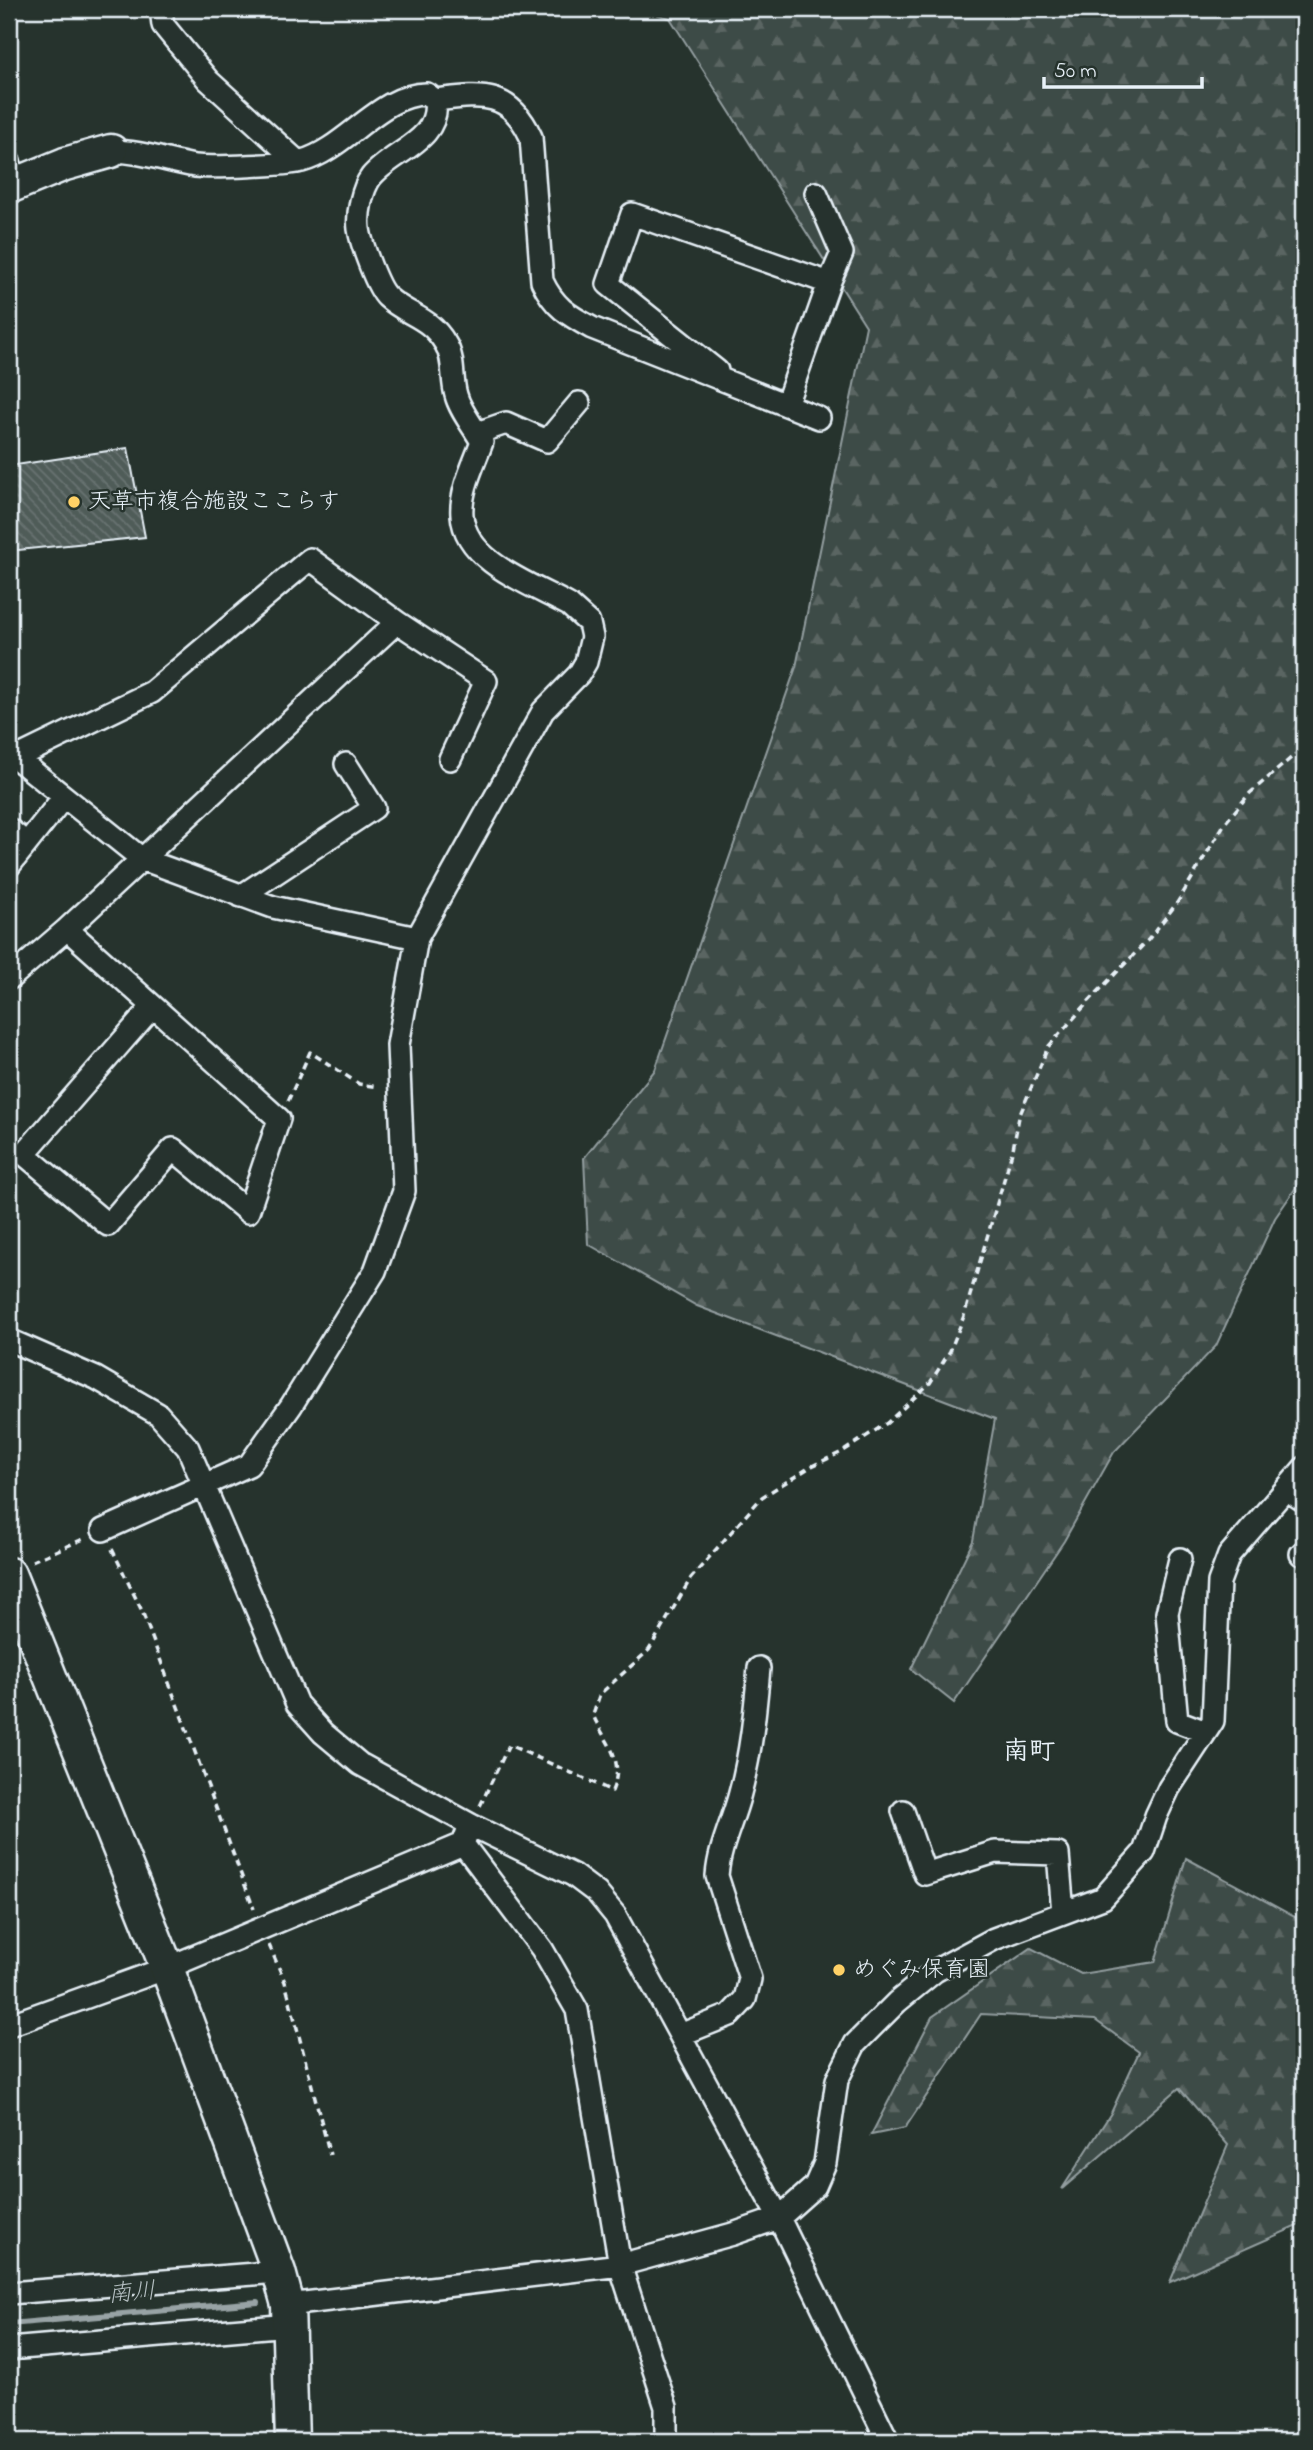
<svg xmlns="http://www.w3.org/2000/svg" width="1313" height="2450" font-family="'Indie Flower','Klee One',sans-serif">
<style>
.forest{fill:url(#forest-firs);stroke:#939ea0;stroke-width:2}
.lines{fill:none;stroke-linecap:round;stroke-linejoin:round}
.stream{stroke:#98a3a5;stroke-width:6}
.building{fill:url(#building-back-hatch);stroke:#e8f1f8;stroke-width:2}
.street-casing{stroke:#e8f1f8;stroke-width:26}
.secondary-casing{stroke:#e8f1f8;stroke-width:37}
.path{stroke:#e8f1f8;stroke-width:3.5;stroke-dasharray:7 5;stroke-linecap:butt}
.street{stroke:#26332d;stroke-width:21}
.secondary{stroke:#26332d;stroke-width:32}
.poi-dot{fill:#ffd166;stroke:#26332d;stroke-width:2.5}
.labels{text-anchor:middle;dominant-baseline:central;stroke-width:5;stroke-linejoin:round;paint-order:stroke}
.poi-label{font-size:23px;fill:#e8f1f8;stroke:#26332d;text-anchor:start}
.water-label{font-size:24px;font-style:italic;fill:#b3bdc0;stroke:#26332d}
.quarter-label{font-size:26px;font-weight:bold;fill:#e8f1f8;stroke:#26332d}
</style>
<defs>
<pattern id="forest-firs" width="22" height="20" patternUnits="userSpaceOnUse" patternTransform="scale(1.75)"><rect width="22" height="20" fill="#3e4b47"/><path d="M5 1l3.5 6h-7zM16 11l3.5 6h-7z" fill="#5a6562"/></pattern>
<pattern id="building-back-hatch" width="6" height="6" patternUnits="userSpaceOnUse" patternTransform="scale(1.75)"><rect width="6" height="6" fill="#505c59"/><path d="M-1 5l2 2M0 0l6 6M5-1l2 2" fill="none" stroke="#697472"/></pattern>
</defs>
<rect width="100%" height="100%" fill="#26332d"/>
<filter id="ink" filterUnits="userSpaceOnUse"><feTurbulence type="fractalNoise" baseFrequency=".0143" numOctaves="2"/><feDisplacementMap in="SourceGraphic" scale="14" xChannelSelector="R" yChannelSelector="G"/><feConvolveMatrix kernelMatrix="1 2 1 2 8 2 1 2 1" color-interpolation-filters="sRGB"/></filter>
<g filter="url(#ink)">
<path class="forest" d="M637 9H1304V1176L1275 1218 1216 1346 1114 1452 1064 1541 954 1703 911 1669 973 1541 995 1419 697 1306 588 1244 584 1158 655 1070 796 667 866 326 670 18Z
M1186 1858 1304 1922V2223L1170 2282 1228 2145 1179 2088 1062 2189 1111 2113 1139 2052 1095 2020 981 2014 905 2128 871 2135 932 2017 1031 1948 1081 1974 1155 1962Z"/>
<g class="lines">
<path class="stream" d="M9 2324 258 2302"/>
</g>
<path class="building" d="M128 448 145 537 9 551V466Z"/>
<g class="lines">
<g class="street-casing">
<path id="street" d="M161 9 163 25 208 80 298 162
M111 151C140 151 166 161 195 166 212 168 287 165 302 161 346 149 381 93 427 94L435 100C480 95 509 89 531 137L542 281C554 307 568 315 592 328L819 418
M9 161 15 183
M816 193 842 253 829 283
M717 371 608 284 632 214 829 283 786 405
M477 433 506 423 547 441 579 403
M9 758H16L142 859 273 907 417 938
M16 758 152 692 310 559 397 622
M9 829 26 843
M9 866 63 798
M241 896 374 808 346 764
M67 929 279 1119 248 1212 173 1149 108 1225 24 1154 153 1006
M9 979 67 929 397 622 486 681 450 759
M9 1340 96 1378 158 1414 188 1448 297 1704 323 1733 360 1764 471 1825 573 1875 597 1893 615 1915 779 2218 888 2441
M1286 1489 1304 1501
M103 1530 249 1465 291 1406 375 1271 404 1191 398 1045 417 938 543 711 579 674 586 662 592 637 589 623 569 605C533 585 465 562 462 515 460 491 474 464 482 442 474 427 460 411 456 395 451 379 455 358 445 343 429 316 408 316 387 297 377 288 361 243 359 229 357 214 362 189 371 177 392 151 441 141 435 100
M1301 1554 1304 1551
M1180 1559 1167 1613 1177 1721 1206 1732
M903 1811 925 1874 995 1852 1058 1854 1063 1913
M463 1844 542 1949 577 2010 620 2265 666 2407V2441
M9 2025 167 1968 463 1844 467 1833
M680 2035 730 2015 745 1999 750 1979 717 1876C719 1848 732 1823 739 1797 751 1754 755 1712 759 1668
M9 2293 279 2272
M288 2305 620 2265 733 2234 779 2218 815 2186 825 2163 837 2080 855 2044 897 2002 935 1971 994 1939 1103 1898 1144 1852 1156 1816 1169 1788 1213 1721 1219 1582 1229 1555 1304 1468
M9 2349 289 2325"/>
</g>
<g class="secondary-casing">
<path id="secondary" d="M9 187 65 164 111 151
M9 1574 167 1968 279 2272 288 2305 292 2441"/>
</g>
<path class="path" d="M288 1101 310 1052 359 1084 378 1087
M112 1549 142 1611 254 1909
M32 1561 86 1538
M480 1806 509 1745 612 1791C626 1758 605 1743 593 1715L600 1694 649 1650 691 1578 762 1497 812 1466 842 1452 887 1423 930 1383 950 1351 964 1316 1013 1149 1019 1117 1048 1047 1090 1000 1148 940 1177 903 1225 823 1250 793 1304 747
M269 1945 285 1982 330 2155"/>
<use href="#street" class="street"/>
<use href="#secondary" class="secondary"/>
</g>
</g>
<g class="poi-dot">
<circle cx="74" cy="502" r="7"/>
<circle cx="839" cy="1970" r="7"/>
</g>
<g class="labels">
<g class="poi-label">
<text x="88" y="502">天草市複合施設ここらす</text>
<text x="853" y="1970">めぐみ保育園</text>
</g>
<g class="water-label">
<text transform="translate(132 2294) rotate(-5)">南川</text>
</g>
<g class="quarter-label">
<text x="1029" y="1753">南町</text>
</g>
</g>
<rect width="1313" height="2450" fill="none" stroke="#26332d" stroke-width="35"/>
<rect x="18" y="18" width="1278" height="2415" fill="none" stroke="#e8f1f8" stroke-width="2.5" filter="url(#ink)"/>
<path d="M1044 77v10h158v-10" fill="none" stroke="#e8f1f8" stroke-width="3.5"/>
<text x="1054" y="77" font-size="21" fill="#e8f1f8" stroke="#26332d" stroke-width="5" paint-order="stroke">50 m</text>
</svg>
